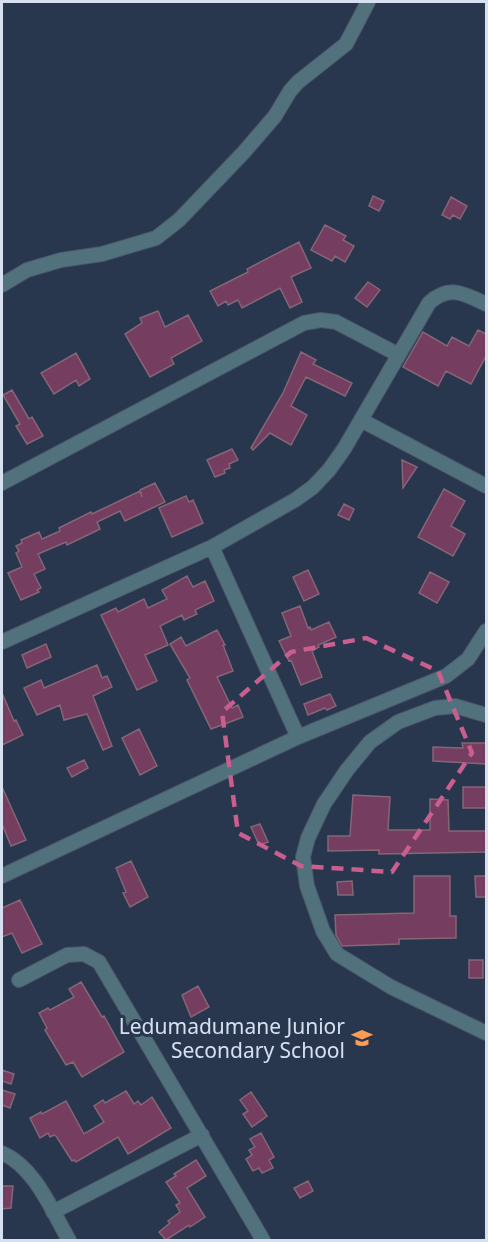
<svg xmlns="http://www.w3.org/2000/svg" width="488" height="1242" font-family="'Noto Sans',sans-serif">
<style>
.building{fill:#753d5f;stroke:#856677;stroke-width:1.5}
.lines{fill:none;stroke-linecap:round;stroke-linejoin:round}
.minor-casing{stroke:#48556b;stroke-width:16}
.minor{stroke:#51727c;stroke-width:14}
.marked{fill:none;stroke:#c95e8f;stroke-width:4.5;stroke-dasharray:12 8;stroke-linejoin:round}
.labels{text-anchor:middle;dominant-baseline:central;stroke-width:6;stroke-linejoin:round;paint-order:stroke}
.poi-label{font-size:21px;fill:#d7e0f0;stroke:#28364e;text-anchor:end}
</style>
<rect width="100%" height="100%" fill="#28364e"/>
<path class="building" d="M373 196 384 201 379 211 369 206Z
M451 197 467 206 460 219 453 215 450 219 442 215Z
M325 225 346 236 343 240 354 246 345 262 335 256 332 261 311 250Z
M299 242 311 268 291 277 302 302 290 308 280 288 242 308 238 300 228 305 226 301 218 306 210 291 248 272 247 269Z
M368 282 380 290 367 307 355 298Z
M158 311 165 327 188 315 202 341 171 358 174 364 150 377 125 334 142 323 140 318Z
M478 330 486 334V356L471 384 446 371 438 386 403 367 423 332 447 346 452 337 469 346Z
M301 352 316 360 313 364 352 383 345 396 306 377 291 406 307 415 291 445 270 433 253 450 251 448 283 393Z
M76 353 90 379 79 386 76 380 54 394 41 373Z
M12 390 29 419 32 417 43 436 27 444 16 426 20 424 3 395Z
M232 449 238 460 229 464 230 468 224 470 225 473 215 477 207 460Z
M402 460 417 467 403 488Z
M155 483 165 502 125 521 120 511 97 522 100 529 96 531 67 545 66 542 38 554 45 569 34 574 41 588 37 590 39 592 21 600 8 573 22 567 16 553 19 551 16 546 22 543 21 540 39 532 42 539 60 531 59 528 91 512 92 514 140 491 142 497 140 490Z
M444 489 465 501 451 526 465 534 453 556 418 537Z
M186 496 189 502 193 500 203 523 172 537 159 508Z
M344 504 354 509 349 520 338 515Z
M308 570 319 594 304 601 293 577Z
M430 572 449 582 437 603 419 593Z
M187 576 193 587 205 581 214 601 195 610 197 614 184 620 182 615 160 626 168 645 145 655 157 681 137 690 101 615 116 608 118 612 144 599 148 608 167 599 162 590Z
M300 606 308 628 310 627 311 630 329 622 336 637 318 645 319 647 312 651 322 677 301 685 291 660 289 661 279 641 291 636 282 613Z
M217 630 225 645H223L233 671 217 677 232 708 238 705 243 717 211 729 187 680 190 678 170 644 181 637 186 646Z
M46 644 51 657 27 668 22 655Z
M97 665 102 678 107 676 112 687 93 696 112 746 103 750 87 714 64 720 60 705 37 715 24 688 41 680 44 688Z
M2 693 14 721 16 720 23 735 2 745Z
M330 694 336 706 327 710 325 708 308 715 304 704Z
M139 729 157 766 140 775 122 738Z
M462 743H486V764L433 761V747L463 748Z
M84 760 88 768 72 777 67 768Z
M2 787 26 840 11 846 2 824Z
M463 787H486V808H463Z
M353 795 390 797 388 830H430V799L448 800 449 831H486V852L379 854V850L328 851V836H350Z
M260 824 268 842 259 845 251 827Z
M131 861 148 897 130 907 123 893 126 892 116 868Z
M414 876H450V916H456V938L399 939V944L342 946 336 935 335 915 414 913Z
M475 876H486V897H476Z
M352 881 353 895H338L337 882Z
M20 900 42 944 22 953 12 933 2 937V908Z
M469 960H483V978H469Z
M81 982 102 1017 104 1016 124 1052 82 1077 73 1062 66 1065 45 1030 47 1028 39 1013 48 1008 50 1010 74 997 69 989Z
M198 986 209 1007 191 1017 182 995Z
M2 1070 14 1074 11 1084 2 1081Z
M2 1090 15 1094 10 1108 2 1105Z
M126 1091 134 1104 138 1101 141 1105 152 1097 171 1128 128 1154 118 1137 76 1162 74 1160 72 1161 56 1136 54 1135 50 1137 48 1133 40 1138 30 1118 41 1112 42 1114 66 1101 84 1134 104 1122 94 1106 103 1100 105 1103Z
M251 1092 267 1116 252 1127 243 1114 248 1111 240 1100Z
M261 1133 274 1157 269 1160 273 1168 262 1173 259 1168 253 1171 246 1159 252 1155 249 1150 255 1147 250 1139Z
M196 1160 206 1176 187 1188 205 1217 190 1227 189 1225 166 1240 159 1232 170 1223 168 1221 180 1212 176 1205 180 1203 166 1182 176 1176 174 1174Z
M308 1181 313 1191 300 1198 294 1188Z
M2 1186H13L11 1208 2 1209Z"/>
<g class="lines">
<g class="minor-casing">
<path id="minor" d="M2 285 27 270 61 260 102 254 156 238 179 220 244 152 275 116 290 91 298 82 346 44 368 2
M361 420 486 486
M2 483 304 323 321 320 336 322 397 354
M212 547 298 737
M2 642 212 547 295 500 313 487 329 470 344 449 429 303C449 284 465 294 486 304
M486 715 455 706 435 708 398 722 370 742 347 770 324 804 308 838 303 857 307 886 323 931 337 954 391 987 486 1033
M2 876 298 737 446 676 468 659 486 631
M19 980 67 955 84 954 99 962 263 1240
M2 1153C35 1167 52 1211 69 1240
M53 1212 202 1135"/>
</g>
<use href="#minor" class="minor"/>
</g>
<path class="marked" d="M366 638 438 671 472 753 392 872 301 866 238 833 222 712 291 652Z"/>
<defs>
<g id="school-bare" transform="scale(1.62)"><path d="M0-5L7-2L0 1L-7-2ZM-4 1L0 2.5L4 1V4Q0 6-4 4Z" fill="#fd9c56" stroke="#28364e" stroke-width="2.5" paint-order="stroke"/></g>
</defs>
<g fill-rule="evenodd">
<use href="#school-bare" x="362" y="1038"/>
</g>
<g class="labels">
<g class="poi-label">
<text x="345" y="1026">Ledumadumane Junior<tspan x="345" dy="24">Secondary School</tspan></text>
</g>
</g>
<rect width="488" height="1242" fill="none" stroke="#d7e0f0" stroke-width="6"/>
</svg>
